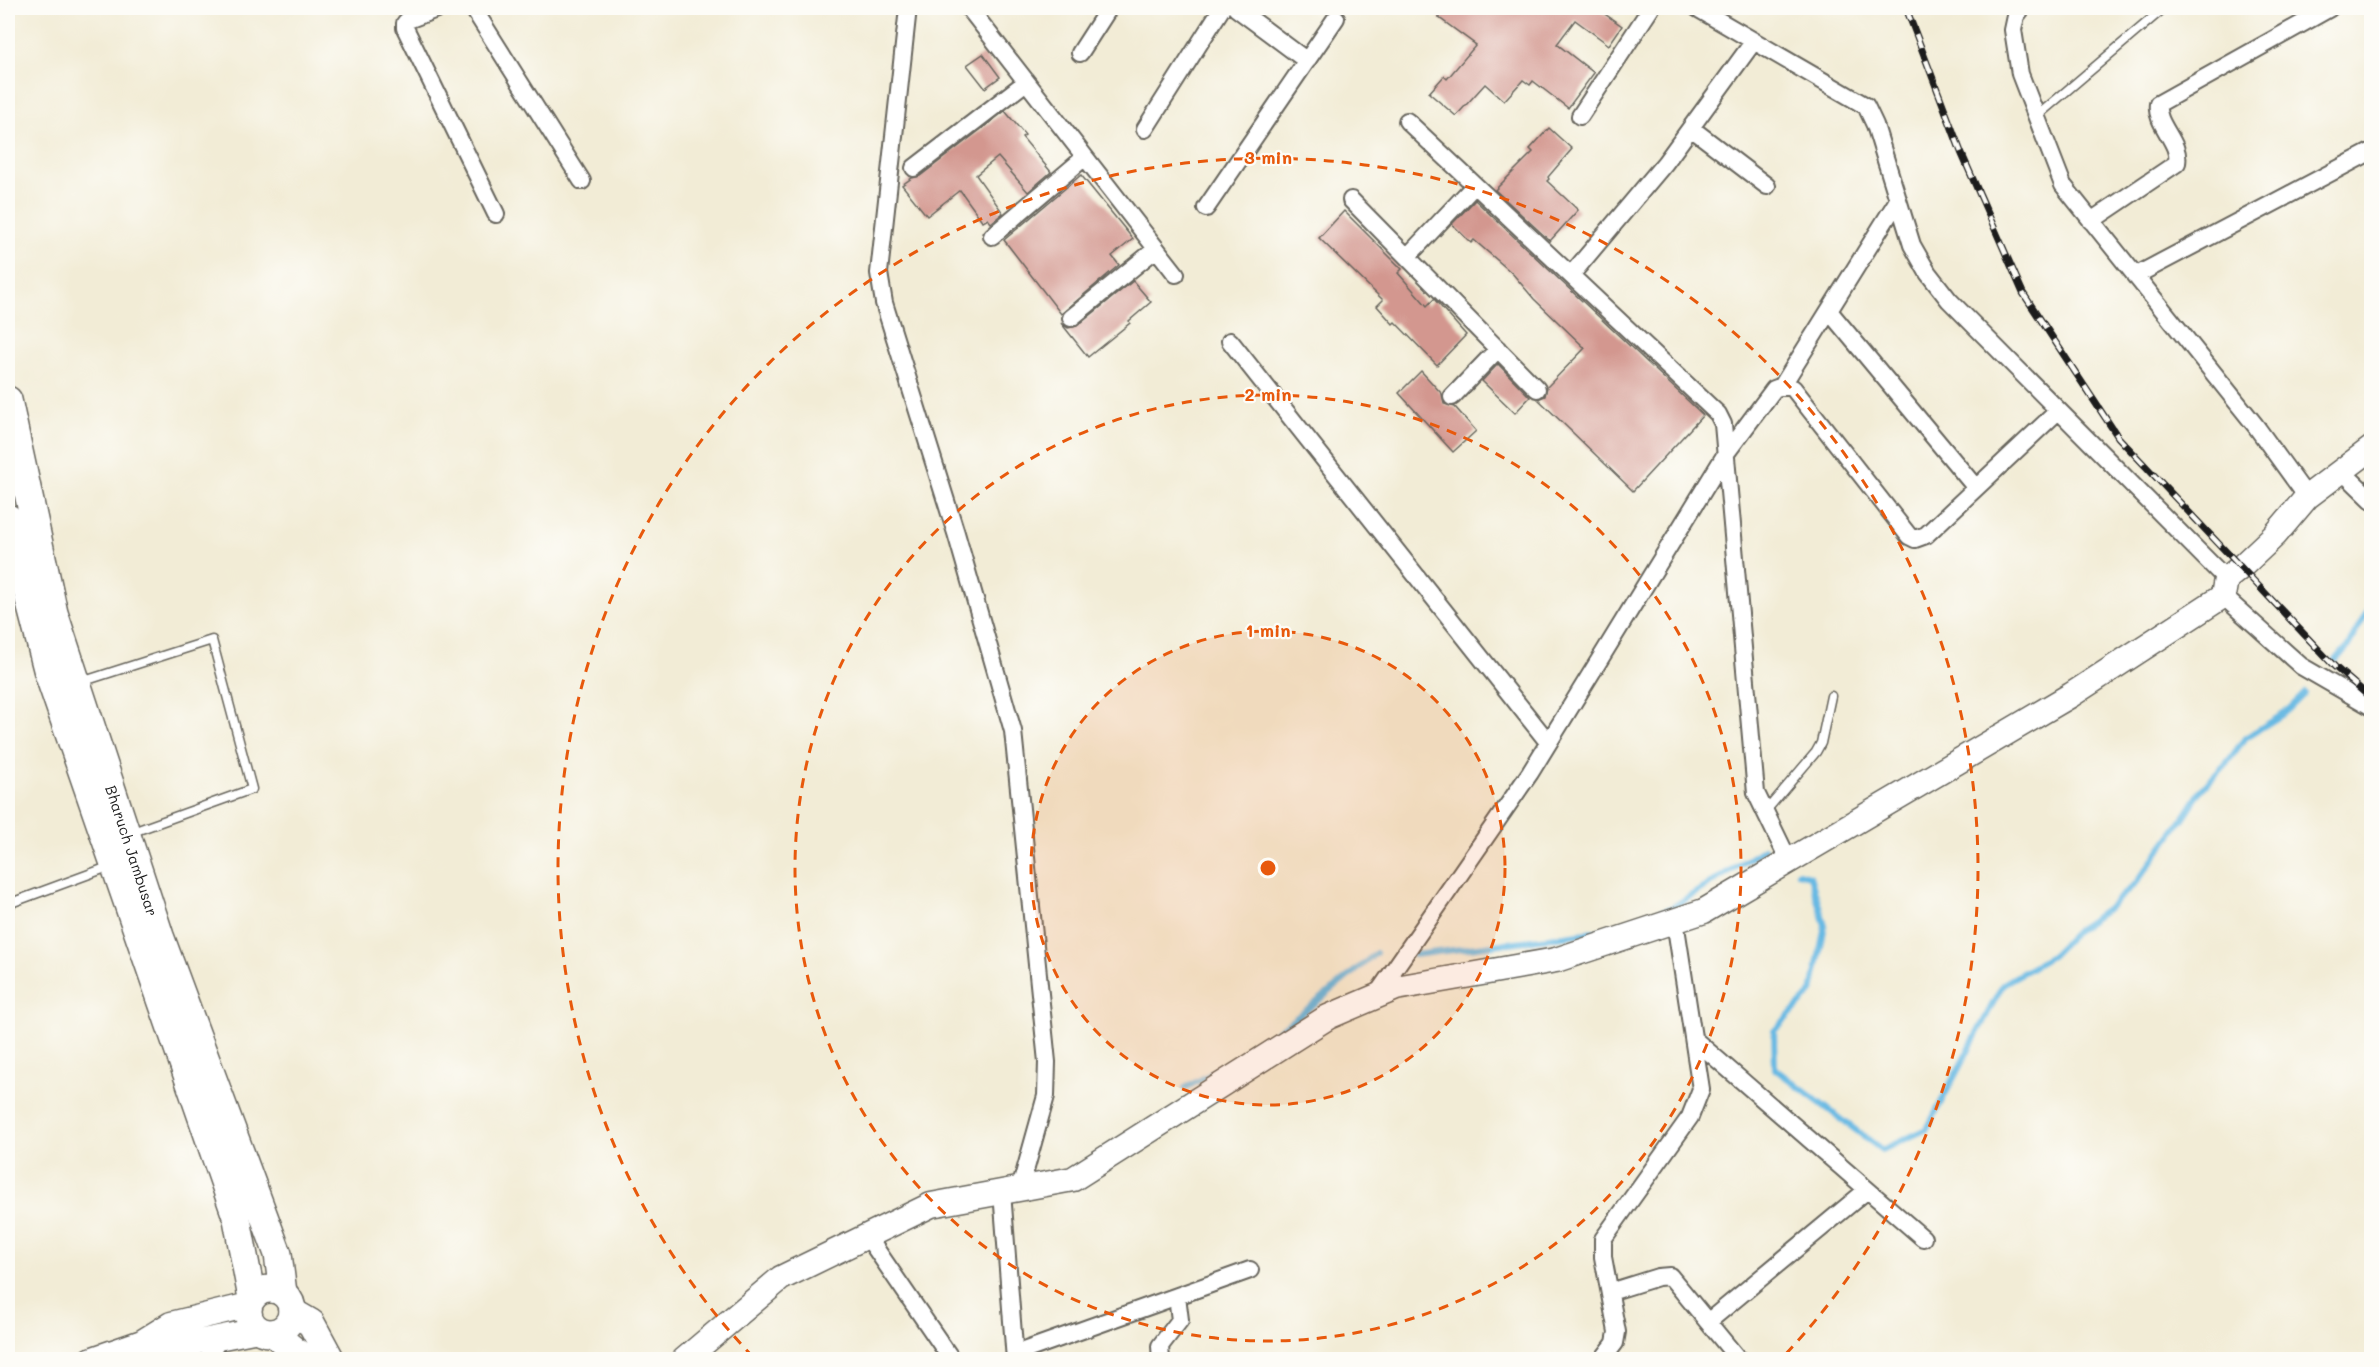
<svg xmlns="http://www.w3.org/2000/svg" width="2379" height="1367" font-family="Mali,sans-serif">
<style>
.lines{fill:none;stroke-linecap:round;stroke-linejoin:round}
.stream{stroke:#67b9e3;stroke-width:6}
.building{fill:#d3978f}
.lane-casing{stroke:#67655d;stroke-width:11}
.street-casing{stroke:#67655d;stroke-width:20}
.secondary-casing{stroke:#67655d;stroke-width:27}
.primary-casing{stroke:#67655d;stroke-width:30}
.lane{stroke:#fff;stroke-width:8}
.street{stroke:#fff;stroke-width:16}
.secondary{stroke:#fff;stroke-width:24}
.primary{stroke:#fff;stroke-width:27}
.rail-casing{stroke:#1c1c1c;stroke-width:7}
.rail{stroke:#fdfcf7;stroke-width:4.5;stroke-dasharray:14;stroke-linecap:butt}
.ring{fill:none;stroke:#e8590c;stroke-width:3;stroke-dasharray:10 8}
.labels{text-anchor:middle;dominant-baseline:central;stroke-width:4.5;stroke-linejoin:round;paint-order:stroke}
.street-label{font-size:15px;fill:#1c1c1c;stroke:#fdfcf7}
.centre{fill:#e8590c;stroke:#fdfcf7;stroke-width:3}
.ring-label{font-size:18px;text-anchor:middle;font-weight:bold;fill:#e8590c;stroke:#fdfcf7;stroke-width:4.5;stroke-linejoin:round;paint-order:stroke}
</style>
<rect width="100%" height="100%" fill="#fdfcf7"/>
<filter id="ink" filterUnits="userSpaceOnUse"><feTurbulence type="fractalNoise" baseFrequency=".0167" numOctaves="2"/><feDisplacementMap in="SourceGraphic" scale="12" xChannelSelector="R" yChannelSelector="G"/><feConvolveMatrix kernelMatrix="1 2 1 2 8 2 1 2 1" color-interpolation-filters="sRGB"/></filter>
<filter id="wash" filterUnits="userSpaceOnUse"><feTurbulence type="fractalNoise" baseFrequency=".008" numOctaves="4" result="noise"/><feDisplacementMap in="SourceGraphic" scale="24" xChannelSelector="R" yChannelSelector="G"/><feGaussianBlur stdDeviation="1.35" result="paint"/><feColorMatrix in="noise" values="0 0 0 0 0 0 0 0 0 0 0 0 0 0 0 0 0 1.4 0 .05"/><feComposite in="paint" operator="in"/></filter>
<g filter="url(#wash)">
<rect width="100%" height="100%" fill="#f2ecd6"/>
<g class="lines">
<path class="stream" d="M2336 660 2348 646 2372 603
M1798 873 1810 876 1825 925 1812 992 1774 1031 1775 1069 1882 1150 1927 1129 2003 984 2051 956 2077 930 2106 910 2137 882 2184 817 2202 789 2229 760 2245 738 2285 713 2305 693
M1646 918 1673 907 1764 849
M1414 955 1611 930
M1185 1088C1255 1052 1317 1004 1376 953"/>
</g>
<g id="blocks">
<path class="building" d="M1445 8H1596L1622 26 1609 45 1575 20 1557 44 1594 73 1568 108 1533 81 1530 85 1523 80 1504 101 1485 84 1456 116 1429 93 1444 76 1447 79 1476 45 1438 17Z
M983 54 1000 77 985 88 967 65Z
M1005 111 1025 135 1022 137 1051 172 1028 192 998 157 976 175 1003 213 991 223 988 219 983 222 960 190 927 216 902 185 912 178 920 176Z
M1549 128 1572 149 1548 177 1549 179 1547 181 1578 210 1550 241 1495 190 1533 152 1530 149Z
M1081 175 1133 239 1112 256 1119 265 1061 314 1004 240Z
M1475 200 1703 415 1633 491 1538 399 1545 396 1547 387 1585 348 1534 299 1512 273 1474 240 1471 243 1452 224Z
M1344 211 1402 269 1398 273 1427 306 1434 299 1466 335 1437 365 1395 322 1393 324 1377 306 1383 300 1319 238Z
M1133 281 1151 302 1129 321 1130 323 1088 357 1061 323 1068 328 1077 326Z
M1498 364 1530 397 1515 413 1482 381Z
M1421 371 1442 394 1444 404 1455 407 1476 431 1453 452 1399 393Z"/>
</g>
</g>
<g filter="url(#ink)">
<use href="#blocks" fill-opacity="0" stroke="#67655d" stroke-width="1.5"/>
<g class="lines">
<g class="lane-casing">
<path id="lane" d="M2037 116 2164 8
M81 682 212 640 252 789 130 833
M1765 812 1816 752 1821 743 1831 696
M8 904 111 866"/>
</g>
<g class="street-casing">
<path id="street" d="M439 8 408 20 405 23V28L496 214
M473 8 582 181
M908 8 879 273 884 303 956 533 1013 731 1047 1062 1046 1096 1020 1189
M969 8 1176 274
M1236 8 1307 61
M1697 8 1866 106 1875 125 1912 245 1928 273 1949 300 2226 579
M2022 8 2016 16 2013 30 2020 74 2063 185 2255 425 2307 497
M1080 53 1109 8
M1580 116 1651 8
M1407 121 1718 414 1723 424 1756 793 1789 861
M1691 128 1767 186
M1145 129 1222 8
M914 168 1026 82
M1351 200 1537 389
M1206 208 1336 18
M2091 221 2177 163C2181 142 2155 125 2158 104L2330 8
M992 236 1085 157
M1407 257 1475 185
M1571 275 1665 163 1754 41
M2135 276 2372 151
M1829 311 1976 488
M1071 318 1156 249
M1230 341 1548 742
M1782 386 1898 200
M1452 397 1498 349
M2342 471 2372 500
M2223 596 2301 666 2372 707
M1375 997 1530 773 1727 452 1774 389 1782 386 1793 388 1909 536 1915 539 1926 535 2058 411
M1695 1040 1923 1238
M1002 1192 1015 1360
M867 1236 952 1360
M1610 1292 1658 1277 1670 1276 1739 1360
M1709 1321 1867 1190
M1015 1354 1250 1270
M208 1360 219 1338
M1161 1360 1160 1346 1180 1320 1177 1296
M1602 1360 1615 1343 1617 1332 1603 1257V1239L1690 1117 1701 1089 1675 921"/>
</g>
<g class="secondary-casing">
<path id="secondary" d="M142 1342 173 1347 258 1330
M90 1360 142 1342 171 1324 249 1305
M684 1360 781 1278 931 1205 1073 1179 1328 1017 1396 988 1556 960 1704 911 2071 695 2223 596 2226 579 2241 567 2275 535 2307 497 2372 448"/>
</g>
<g class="primary-casing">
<g id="primary">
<path id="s1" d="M8 400 54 613 160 936 278 1254 283 1293"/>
<path d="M8 518 48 673 237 1219 252 1298"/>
<circle cx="270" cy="1311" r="22"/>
<path d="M292 1312 311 1323 331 1360"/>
<path d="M273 1333 306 1360"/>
</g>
</g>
<use href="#lane" class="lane"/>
<use href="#street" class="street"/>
<use href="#secondary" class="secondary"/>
<use href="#primary" class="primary"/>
<g class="rail-casing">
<path id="rail" d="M1906 8 1961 152 2023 293 2118 437 2335 667 2372 699"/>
</g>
<use href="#rail" class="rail"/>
</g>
</g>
<circle cx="1268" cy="868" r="237" fill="#e8590c" fill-opacity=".12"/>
<g class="ring">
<circle cx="1268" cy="868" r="237"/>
<circle cx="1268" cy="868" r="473"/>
<path d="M753 1357A710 710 0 1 1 1783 1357"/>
</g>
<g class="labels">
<g class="street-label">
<text stroke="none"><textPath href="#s1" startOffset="468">Bharuch Jambusar</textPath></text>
</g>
</g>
<circle cx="1268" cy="868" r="9" class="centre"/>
<g class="ring-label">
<text x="1268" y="164">3 min</text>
<text x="1268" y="401">2 min</text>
<text x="1268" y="637">1 min</text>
</g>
<rect width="2379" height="1367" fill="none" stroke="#fdfcf7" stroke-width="30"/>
</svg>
